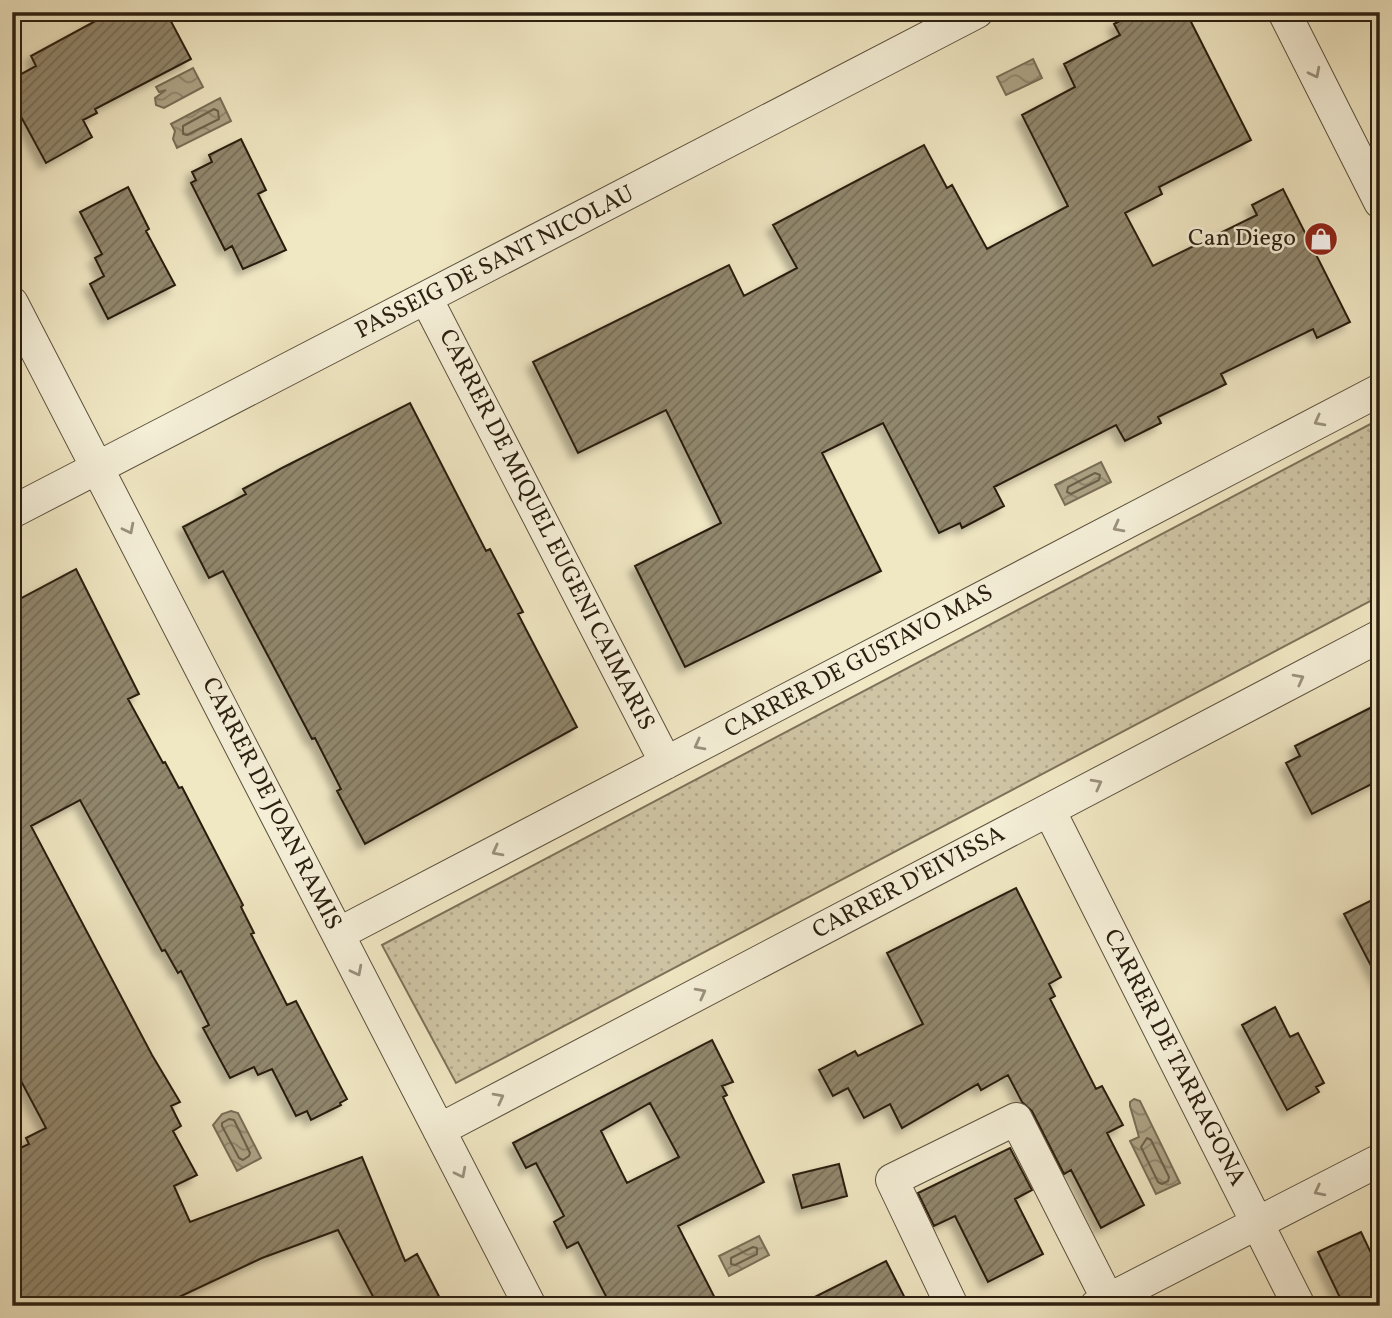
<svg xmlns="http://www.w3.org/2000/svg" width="1392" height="1318" font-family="Vollkorn,serif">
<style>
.park{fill:url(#park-dots);stroke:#7d725a;stroke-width:2}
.water{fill:url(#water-waves);stroke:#796e57;stroke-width:2}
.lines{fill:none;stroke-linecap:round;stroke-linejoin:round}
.shore{stroke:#6c614b;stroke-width:2}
.building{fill:url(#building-hatch);stroke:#2b1f10;stroke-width:2;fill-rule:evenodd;filter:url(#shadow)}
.minor-casing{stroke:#5c513d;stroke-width:34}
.minor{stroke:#f5efd8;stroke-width:32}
.oneway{stroke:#9a917e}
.labels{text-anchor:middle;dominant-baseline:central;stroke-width:5;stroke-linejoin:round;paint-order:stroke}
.poi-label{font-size:24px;fill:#2b1f10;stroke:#f5efd8;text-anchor:end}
.street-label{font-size:24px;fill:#2b1f10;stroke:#f5efd8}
</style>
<defs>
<pattern id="park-dots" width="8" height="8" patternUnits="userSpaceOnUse" patternTransform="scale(1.75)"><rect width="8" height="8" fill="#cfc5a5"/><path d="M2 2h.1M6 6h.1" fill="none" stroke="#b2a98d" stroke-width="1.8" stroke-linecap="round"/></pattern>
<pattern id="water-waves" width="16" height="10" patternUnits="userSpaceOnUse" patternTransform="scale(1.75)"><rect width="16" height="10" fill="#ada386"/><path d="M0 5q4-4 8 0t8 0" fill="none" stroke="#8d846c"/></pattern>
<pattern id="building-hatch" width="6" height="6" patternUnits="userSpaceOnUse" patternTransform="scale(1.75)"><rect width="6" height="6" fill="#91876d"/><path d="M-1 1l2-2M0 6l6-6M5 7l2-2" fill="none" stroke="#776e58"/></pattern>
<filter id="shadow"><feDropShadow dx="-6" dy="6" stdDeviation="3.5" flood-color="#0004"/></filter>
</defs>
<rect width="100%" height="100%" fill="#f0e7c3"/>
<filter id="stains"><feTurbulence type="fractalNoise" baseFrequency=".00286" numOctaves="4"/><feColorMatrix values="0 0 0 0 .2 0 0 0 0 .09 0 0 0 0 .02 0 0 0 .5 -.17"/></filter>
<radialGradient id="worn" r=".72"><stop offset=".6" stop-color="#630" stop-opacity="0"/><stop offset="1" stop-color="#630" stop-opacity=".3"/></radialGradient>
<path class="park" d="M1380 419V596L456 1083 382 945Z"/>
<path class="water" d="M1033 59 1042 78 1006 95 997 77Z
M193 68 203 87 164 108 156 105 155 98 166 90 159 92 156 87Z
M220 98 231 121 177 148 173 139 175 131 171 124Z
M1101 462 1111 482 1065 505 1055 485Z
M1134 1099 1140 1101 1180 1183 1156 1194 1130 1141 1139 1137 1130 1106V1102Z
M231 1111 238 1113 261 1158 237 1171 213 1125 222 1114Z
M759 1236 769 1255 729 1276 719 1256Z"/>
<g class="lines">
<path class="shore" d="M214 109 218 111 219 119 187 135 183 134V126Z
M1095 473 1100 475 1099 480 1071 494 1067 492 1068 487Z
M229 1119 234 1120 250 1153 249 1156 243 1160 239 1158 222 1126V1123Z
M1147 1138 1151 1140 1169 1177 1168 1181 1162 1184 1158 1182 1141 1147Z
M753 1247 757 1248V1254L735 1265 731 1264V1258Z"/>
</g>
<path class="building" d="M112 12H166L191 59 95 109 97 113 83 120 92 137 46 163 12 100V79L36 66 31 56Z
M1137 12H1186L1251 140 1159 187 1162 194 1125 213 1153 266 1257 215 1252 205 1283 189 1350 322 1317 338 1313 329 1221 374 1226 384 1158 417 1161 423 1125 441 1116 425 994 487 1004 506 962 528 960 523 939 533 883 423 822 453 881 571 685 667 635 566 721 523 666 410 578 453 533 362 729 265 744 296 797 268 773 225 924 145 947 188 952 185 987 249 1068 206 1022 115 1075 87 1064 64 1120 35 1114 24Z
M241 139 266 190 258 194 286 250 243 269 232 246 225 250 191 183 196 180 192 172 212 162 209 155Z
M128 187 149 229 146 231 175 285 108 319 90 284 104 276 95 258 102 254 80 212Z
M410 403 486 551 490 549 523 612 518 614 577 727 365 844 337 791 341 789 315 738 312 739 223 571 209 578 183 527 246 494 243 489 282 468Z
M76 569 139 694 128 699 163 763 165 762 179 788 182 787 243 905 241 907 254 933 251 934 287 1005 296 1001 347 1099 340 1103 341 1105 311 1120 307 1111 296 1116 272 1069 258 1075 254 1067 230 1078 203 1028 209 1025 181 971 178 973 165 950 162 951 80 800 31 826 152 1055 180 1102 171 1106 181 1126 173 1131 197 1175 174 1186 190 1222 362 1157 405 1261 417 1254 444 1306H378L338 1230 262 1258 160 1306H12V1152L29 1144 26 1138 46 1128 12 1064V603Z
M1380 703V780L1312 814 1286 763 1300 756 1295 746Z
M1016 888 1061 977 1049 984 1055 996 1050 999 1096 1089 1102 1086 1123 1125 1107 1133 1144 1205 1101 1228 1071 1170 1064 1174 1032 1111 1022 1102 1008 1075 981 1090 978 1084 902 1128 890 1104 864 1118 848 1088 833 1096 819 1070 855 1051 858 1056 923 1024 887 953Z
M1380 896V983L1344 914Z
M1275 1007 1290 1037 1298 1033 1324 1083 1316 1087 1319 1092 1287 1110 1242 1025Z
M712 1040 733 1082 722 1086 727 1095 723 1097 764 1182 678 1226 719 1306H611L578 1242 567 1248 554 1222 564 1216 536 1163 526 1168 513 1143ZM650 1103 679 1157 627 1183 601 1131Z
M1010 1148 1032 1190 1015 1199 1043 1254 988 1282 955 1216 934 1226 918 1193Z
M839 1164 847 1196 802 1208 793 1175Z
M1361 1232 1380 1272V1306H1344L1318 1252Z
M886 1261 909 1306H797Z"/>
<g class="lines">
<g class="minor-casing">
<path id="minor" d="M1284 12 1380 202
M426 298 666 763
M12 303 530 1306
M12 512 977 12
M1049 810 1299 1306
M338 934 1380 390
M439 1130 1380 636
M952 1306 892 1180 1016 1119 1108 1300
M1096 1306 1380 1160"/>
</g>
<use href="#minor" class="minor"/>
</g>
<defs><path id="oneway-chevron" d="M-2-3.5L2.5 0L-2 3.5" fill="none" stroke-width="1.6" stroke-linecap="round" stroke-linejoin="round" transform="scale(1.75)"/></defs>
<g class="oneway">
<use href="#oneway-chevron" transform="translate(1315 73) rotate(63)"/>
<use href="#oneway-chevron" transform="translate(1319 421) rotate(152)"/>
<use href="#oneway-chevron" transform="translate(1118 527) rotate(152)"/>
<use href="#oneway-chevron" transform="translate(129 529) rotate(63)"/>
<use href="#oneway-chevron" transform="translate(1299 679) rotate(-28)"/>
<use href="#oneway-chevron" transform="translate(699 745) rotate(152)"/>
<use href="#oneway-chevron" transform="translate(1097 784) rotate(-28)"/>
<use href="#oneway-chevron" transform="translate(497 851) rotate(152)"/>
<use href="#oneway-chevron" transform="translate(357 971) rotate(63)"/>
<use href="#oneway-chevron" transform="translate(701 993) rotate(-28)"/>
<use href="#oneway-chevron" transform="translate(499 1098) rotate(-28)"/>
<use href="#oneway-chevron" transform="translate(461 1173) rotate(63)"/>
<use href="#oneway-chevron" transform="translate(1319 1191) rotate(153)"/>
</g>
<defs>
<g id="shop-disc" transform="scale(1.75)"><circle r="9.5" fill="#8f2418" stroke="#f5efd8"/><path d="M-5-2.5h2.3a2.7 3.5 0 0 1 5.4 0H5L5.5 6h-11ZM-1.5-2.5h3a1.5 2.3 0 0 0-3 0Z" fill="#fff"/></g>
</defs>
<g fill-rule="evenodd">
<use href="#shop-disc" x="1321" y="239"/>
</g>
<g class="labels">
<g class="poi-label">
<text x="1296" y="239">Can Diego</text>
</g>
<g class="street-label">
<text transform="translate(495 263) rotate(-27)">PASSEIG DE SANT NICOLAU</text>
<text transform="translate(546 530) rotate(63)">CARRER DE MIQUEL EUGENI CAIMARIS</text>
<text transform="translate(859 662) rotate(-28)">CARRER DE GUSTAVO MAS</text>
<text transform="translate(271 804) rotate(63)">CARRER DE JOAN RAMIS</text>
<text transform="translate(909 883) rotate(-28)">CARRER D'EIVISSA</text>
<text transform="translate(1174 1058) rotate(63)">CARRER DE TARRAGONA</text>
</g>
</g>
<rect width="1392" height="1318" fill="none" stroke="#f0e7c3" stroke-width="42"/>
<rect x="14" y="14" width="1364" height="1290" fill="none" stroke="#2b1f10" stroke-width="3.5"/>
<rect x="21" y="21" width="1350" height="1276" fill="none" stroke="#2b1f10" stroke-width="2"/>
<rect width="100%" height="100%" filter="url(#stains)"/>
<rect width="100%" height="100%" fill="url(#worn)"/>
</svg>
